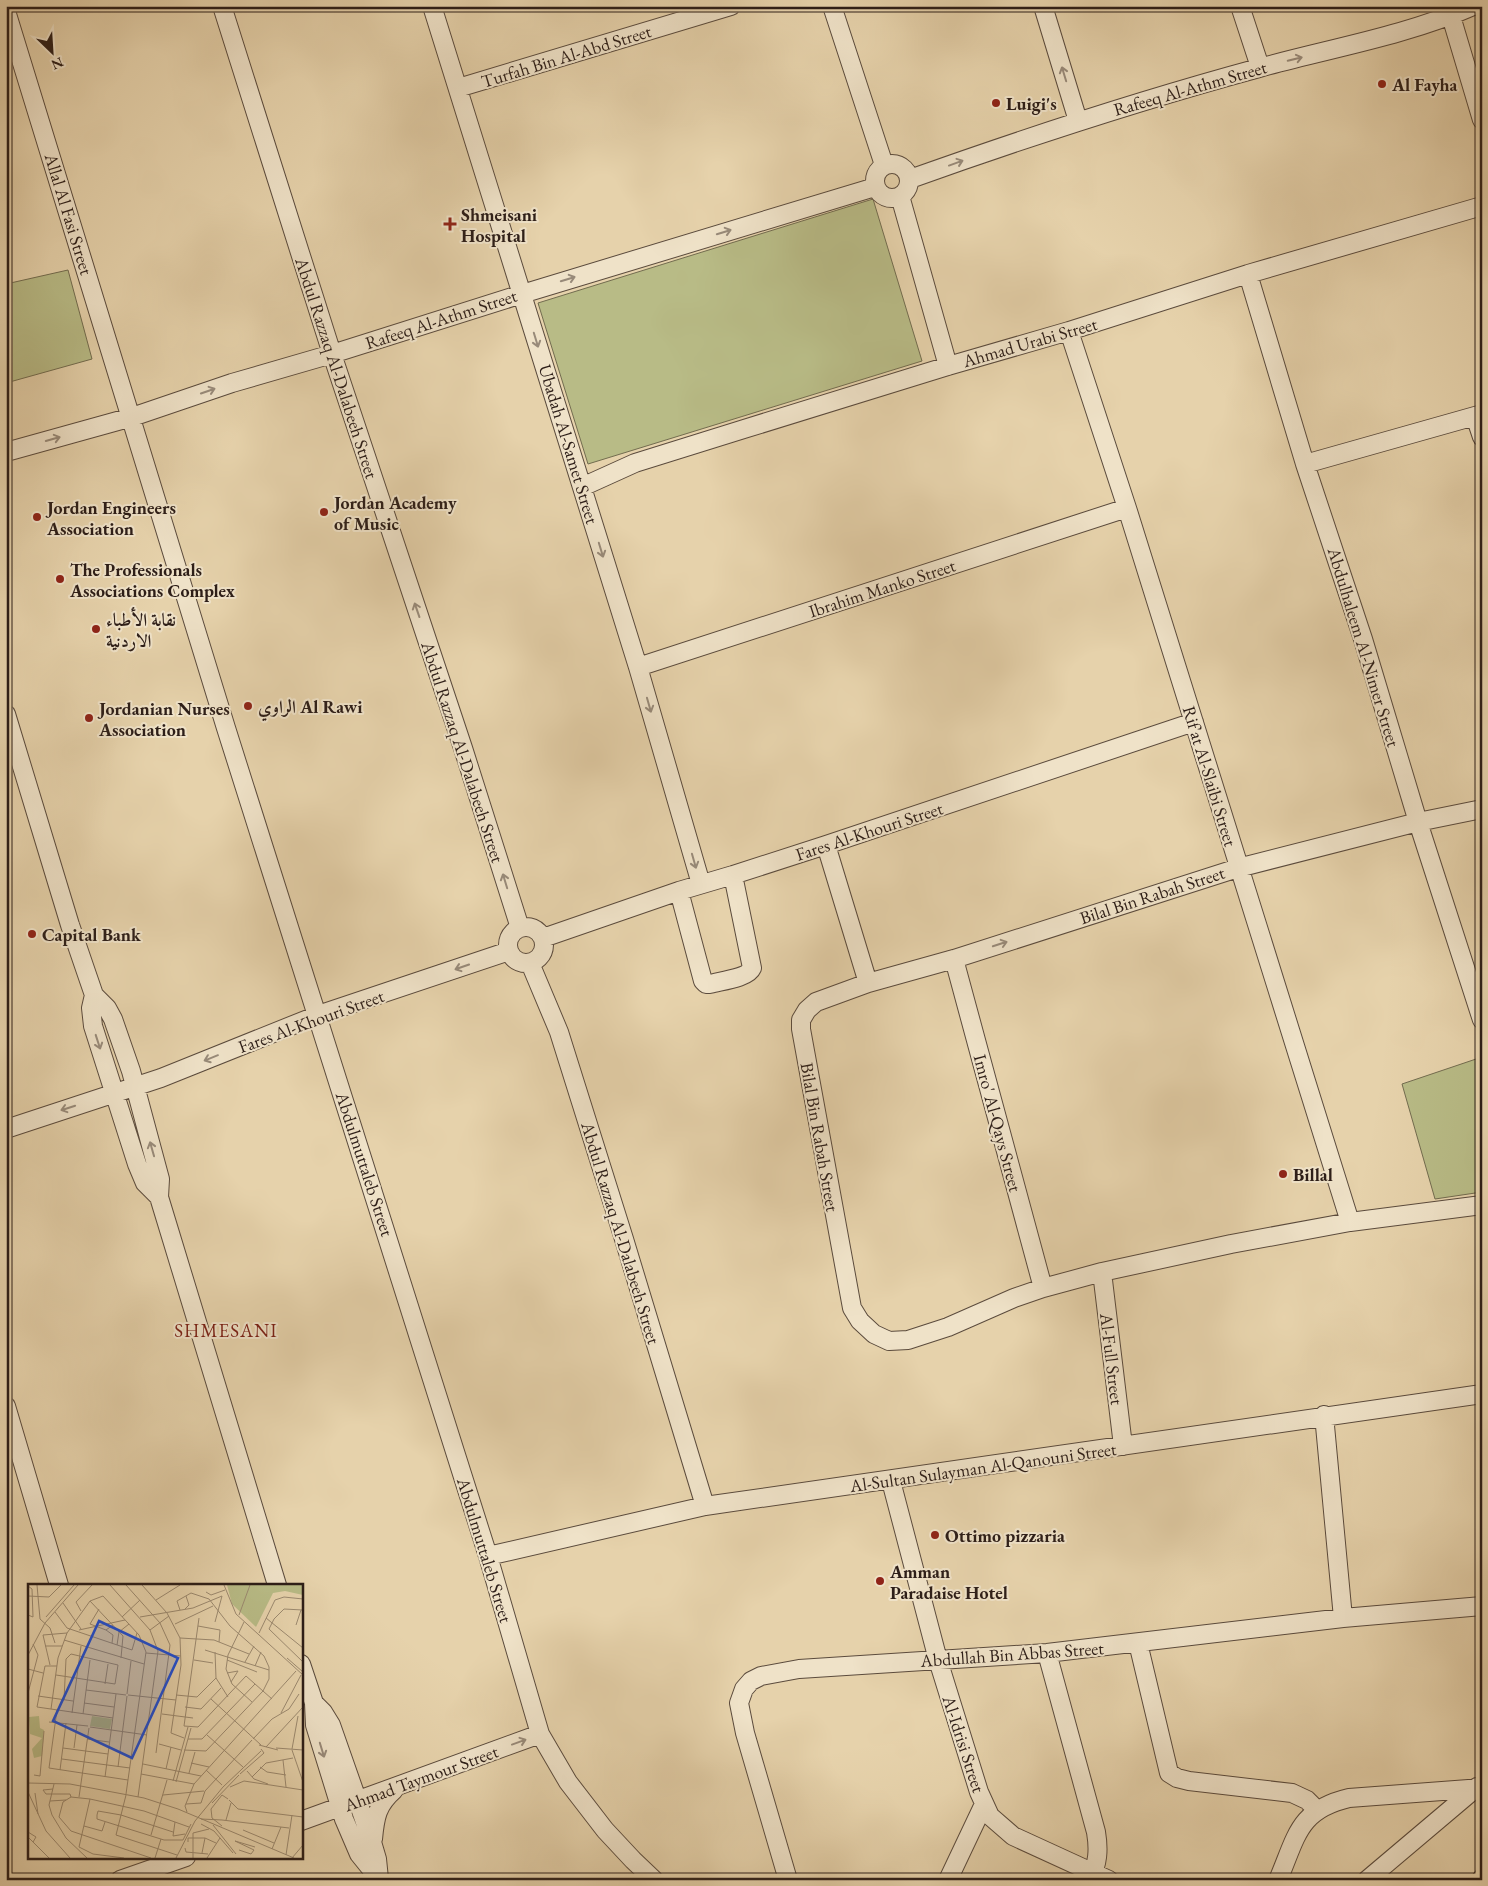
<svg xmlns="http://www.w3.org/2000/svg" width="1488" height="1886" font-family="'EB Garamond',Amiri,serif">
<style>
.green{fill:#b8bb86;stroke:#726c4f}
.lines{fill:none;stroke-linecap:round;stroke-linejoin:round}
.minor-casing{stroke:#5b4b3d;stroke-width:20}
.minor{stroke:#efe2c8;stroke-width:18}
.oneway{stroke:#988a79}
.poi-dot{fill:#8f2418;stroke:#efe2c8;stroke-width:2}
.labels{text-anchor:middle;dominant-baseline:central;stroke-width:4;stroke-linejoin:round;paint-order:stroke}
.street-label{font-size:18px;fill:#2d1e18;stroke:#efe2c8}
.poi-label{font-size:18px;font-weight:bold;fill:#2d1e18;stroke:#efe2c8;text-anchor:start}
.neighbourhood-label{font-size:19px;letter-spacing:1px;fill:#7a1f14;stroke:#efe2c8}
.inset-road{fill:none;stroke:#9c8a70;stroke-width:1}
.view{fill:#1d4ed8;fill-opacity:0.15;stroke:#1d4ed8;stroke-width:2.5}
.inset-edge{fill:none;stroke:#2d1e18;stroke-width:2.5}
</style>
<rect width="100%" height="100%" fill="#e6d2ab"/>
<filter id="stains"><feTurbulence type="fractalNoise" baseFrequency=".004" numOctaves="4"/><feColorMatrix values="0 0 0 0 .2 0 0 0 0 .09 0 0 0 0 .02 0 0 0 .5 -.17"/></filter>
<radialGradient id="worn" r=".72"><stop offset=".6" stop-color="#630" stop-opacity="0"/><stop offset="1" stop-color="#630" stop-opacity=".3"/></radialGradient>
<path class="green" d="M873 199 922 361 588 464 538 303Z
M68 270 92 359 6 383V284Z
M1482 1057V1192L1435 1199 1402 1084Z"/>
<g class="lines">
<g class="minor-casing">
<path id="minor" d="M222 6 332 354 463 748 520 928
M432 6 638 667 701 884
M832 6 884 165
M1043 6 1078 121
M1240 6 1260 67
M1448 6 1482 120
M6 11 226 728 488 1556 540 1734 568 1782 605 1830 633 1860 654 1880
M458 88 731 6
M875 181a17 17 0 1 1 34 0a17 17 0 1 1-34 0Z
M910 179C1025 138 1141 100 1259 68 1331 48 1405 36 1473 6
M900 196 948 366
M1248 274 1305 464 1363 639 1418 822 1482 1020
M1069 331 1127 508 1350 1222
M1475 416 1482 437
M6 452 132 417 232 383 332 354 522 294 875 187
M1305 464 1482 414
M582 487 635 463 744 429 948 366 1069 331 1248 274 1482 206
M638 667 1127 508
M6 714 70 925 94 995 107 1008 113 1019 131 1071 160 1179 159 1197 277 1585
M1482 809 1418 822 1238 868 954 959 868 983 816 1002 807 1010 801 1020V1029L852 1308 860 1321 874 1334 889 1341 908 1340 948 1327 1014 1298 1043 1288 1102 1272 1231 1244 1350 1222 1482 1205
M826 845 868 983
M679 891 703 981 706 984H710C720 981 748 978 752 968L733 875
M508 945a18 18 0 1 1 36 0a18 18 0 1 1-36 0Z
M543 938 679 891 733 875 826 845 1194 722
M954 959 1043 1288
M530 963 559 1032 624 1239 705 1506
M94 995 91 1008 93 1026 137 1164 145 1183 159 1197
M6 1129 161 1078 318 1015 509 951
M1102 1272 1123 1446
M6 1406 59 1585
M1324 1415 1343 1618
M891 1481 938 1660 979 1792 990 1816 1013 1836 1109 1880
M488 1556 705 1506 1482 1394
M1138 1643 1169 1773 1177 1778 1189 1781 1292 1793 1307 1800 1317 1810
M1047 1653 1096 1832C1099 1850 1098 1863 1090 1880
M301 1664 314 1703 315 1725 344 1819 359 1854 380 1880
M314 1703 323 1712 331 1725 372 1842 377 1859 379 1879
M301 1821 540 1734
M373 1839C375 1817 377 1805 394 1790
M120 1880 186 1857
M788 1880 745 1733 739 1703 744 1689 751 1681 761 1676 799 1669 1047 1653 1343 1618 1482 1606
M948 1880 984 1804
M1278 1880C1297 1836 1298 1810 1349 1798L1482 1788
M1367 1880 1477 1787
M1481 1880 1482 1878"/>
</g>
<use href="#minor" class="minor"/>
</g>
<defs><path id="oneway-shaft" d="M-6 0H5M1.5-3L5.5 0L1.5 3" fill="none" stroke-width="1.6" stroke-linecap="round" stroke-linejoin="round" transform="scale(1.25)"/></defs>
<g class="oneway">
<use href="#oneway-shaft" transform="translate(1295 59) rotate(-14)"/>
<use href="#oneway-shaft" transform="translate(1064 74) rotate(-107)"/>
<use href="#oneway-shaft" transform="translate(956 163) rotate(-20)"/>
<use href="#oneway-shaft" transform="translate(724 232) rotate(-17)"/>
<use href="#oneway-shaft" transform="translate(568 279) rotate(-17)"/>
<use href="#oneway-shaft" transform="translate(536 340) rotate(73)"/>
<use href="#oneway-shaft" transform="translate(208 391) rotate(-19)"/>
<use href="#oneway-shaft" transform="translate(53 439) rotate(-16)"/>
<use href="#oneway-shaft" transform="translate(601 550) rotate(73)"/>
<use href="#oneway-shaft" transform="translate(417 610) rotate(-109)"/>
<use href="#oneway-shaft" transform="translate(649 705) rotate(74)"/>
<use href="#oneway-shaft" transform="translate(694 861) rotate(74)"/>
<use href="#oneway-shaft" transform="translate(505 881) rotate(-107)"/>
<use href="#oneway-shaft" transform="translate(1000 944) rotate(-18)"/>
<use href="#oneway-shaft" transform="translate(462 967) rotate(161)"/>
<use href="#oneway-shaft" transform="translate(98 1042) rotate(72)"/>
<use href="#oneway-shaft" transform="translate(211 1058) rotate(158)"/>
<use href="#oneway-shaft" transform="translate(68 1108) rotate(162)"/>
<use href="#oneway-shaft" transform="translate(152 1149) rotate(-106)"/>
<use href="#oneway-shaft" transform="translate(519 1742) rotate(-20)"/>
<use href="#oneway-shaft" transform="translate(322 1750) rotate(73)"/>
</g>
<g class="poi-dot">
<circle cx="1382" cy="84" r="5"/>
<circle cx="996" cy="103" r="5"/>
<path d="M447.5 216.5h5v5h5v5h-5v5h-5v-5h-5v-5h5z"/>
<circle cx="324" cy="512" r="5"/>
<circle cx="37" cy="517" r="5"/>
<circle cx="60" cy="579" r="5"/>
<circle cx="96" cy="629" r="5"/>
<circle cx="248" cy="706" r="5"/>
<circle cx="89" cy="718" r="5"/>
<circle cx="32" cy="934" r="5"/>
<circle cx="1283" cy="1174" r="5"/>
<circle cx="935" cy="1535" r="5"/>
<circle cx="880" cy="1581" r="5"/>
</g>
<g class="labels">
<g class="street-label">
<text transform="translate(566 56) rotate(-17)">Turfah Bin Al-Abd Street</text>
<text transform="translate(1190 88) rotate(-16)">Rafeeq Al-Athm Street</text>
<text transform="translate(69 214) rotate(73)">Allal Al Fasi Street</text>
<text transform="translate(441 319) rotate(-18)">Rafeeq Al-Athm Street</text>
<text transform="translate(1030 342) rotate(-16)">Ahmad Urabi Street</text>
<text transform="translate(337 368) rotate(72)">Abdul Razzaq Al-Dalabeeh Street</text>
<text transform="translate(569 444) rotate(73)">Ubadah Al-Samet Street</text>
<text transform="translate(882 588) rotate(-18)">Ibrahim Manko Street</text>
<text transform="translate(1364 647) rotate(73)">Abdulhaleem Al-Nimer Street</text>
<text transform="translate(463 752) rotate(72)">Abdul Razzaq Al-Dalabeeh Street</text>
<text transform="translate(1210 776) rotate(73)">Rif'at Al-Slaibi Street</text>
<text transform="translate(869 831) rotate(-18)">Fares Al-Khouri Street</text>
<text transform="translate(1152 895) rotate(-18)">Bilal Bin Rabah Street</text>
<text transform="translate(311 1021) rotate(-20)">Fares Al-Khouri Street</text>
<text transform="translate(998 1123) rotate(75)">Imro' Al-Qays Street</text>
<text transform="translate(820 1137) rotate(80)">Bilal Bin Rabah Street</text>
<text transform="translate(365 1164) rotate(72)">Abdulmuttaleb Street</text>
<text transform="translate(621 1233) rotate(73)">Abdul Razzaq Al-Dalabeeh Street</text>
<text transform="translate(1112 1359) rotate(83)">Al-Full Street</text>
<text transform="translate(983 1467) rotate(-8)">Al-Sultan Sulayman Al-Qanouni Street</text>
<text transform="translate(485 1550) rotate(73)">Abdulmuttaleb Street</text>
<text transform="translate(1012 1654) rotate(-4)">Abdullah Bin Abbas Street</text>
<text transform="translate(964 1744) rotate(72)">Al-Idrisi Street</text>
<text transform="translate(421 1778) rotate(-20)">Ahmad Taymour Street</text>
</g>
<g class="poi-label">
<text x="1392" y="84">Al Fayha</text>
<text x="1006" y="103">Luigi's</text>
<text x="461" y="214">Shmeisani<tspan x="461" dy="21">Hospital</tspan></text>
<text x="334" y="502">Jordan Academy<tspan x="334" dy="21">of Music</tspan></text>
<text x="47" y="507">Jordan Engineers<tspan x="47" dy="21">Association</tspan></text>
<text x="70" y="569">The Professionals<tspan x="70" dy="21">Associations Complex</tspan></text>
<text x="106" y="619">نقابة الأطباء<tspan x="106" dy="21">الاردنية</tspan></text>
<text x="258" y="706">الراوي Al Rawi</text>
<text x="99" y="708">Jordanian Nurses<tspan x="99" dy="21">Association</tspan></text>
<text x="42" y="934">Capital Bank</text>
<text x="1293" y="1174">Billal</text>
<text x="945" y="1535">Ottimo pizzaria</text>
<text x="890" y="1571">Amman<tspan x="890" dy="21">Paradaise Hotel</tspan></text>
</g>
<g class="neighbourhood-label">
<text x="226" y="1330">SHMESANI</text>
</g>
</g>
<g transform="translate(28 1584)">
<rect width="275" height="275" fill="#e6d2ab"/>
<path d="M199 1H275V11L257 7 245 9 228 43 204 20ZM11 132 12 144 16 146 14 172 6 174 4 165 14 154 2 150 1 133ZM64 132 84 135 82 145 62 142Z" fill="#b8bb86"/>
<path class="inset-road" d="M9 1 12 35 22 44 27 59M82 1 122 46 130 67 110 213M98 1 132 39 142 61 128 169M114 1 139 29 152 54 153 81 143 149 156 154M196 1 208 30 275 91M0 2 4 5 5 33 0 31M178 8 183 11 197 6M0 12 21 13 33 1M128 16 152 1M62 17 95 52 93 74M35 19 53 45M71 25 62 40 78 46 85 41M157 25 161 21 158 12M152 26 149 17 163 9 181 15M275 26 256 25 246 35 241 45 275 78M53 27 48 18 64 1M27 28 39 44 104 66 109 49M211 31 222 1M18 33 46 1M94 33 112 16M112 33 165 24 194 12M171 34 156 142 170 143 218 92 244 115M238 34 275 64M187 38 194 12M216 38 200 71 198 85 204 100 224 118M147 40 185 22M268 41 273 26M170 42 192 46 191 58M51 46 97 36M78 46 85 51 84 59M122 46 141 32M231 49 247 16 256 13 275 15M152 54 186 56 221 70M36 56 116 80M89 61 91 48 101 40M17 62H34M177 66 241 86M187 68 188 94 200 113M118 69 153 72M0 71 17 39 50 1M259 74 275 88M166 76 185 79M199 76 229 88M217 78 226 62M22 81 15 51 39 49M29 82H17L9 123 85 134M227 82 233 68M0 85 15 89M199 89 210 87 203 98M28 91 87 100 90 81 43 70 38 75M77 100 80 80M58 106 98 111M0 109 10 71 5 60M99 110 103 77M100 111 148 116M148 111 169 113 188 94M10 112 45 117M183 115 233 161M36 116 38 75M56 119 86 123M157 123 173 125 193 104M23 125 30 74 39 49 62 17 75 12 111 51 118 68 98 210M29 126 21 184 100 196M44 129 53 62M253 129 273 91M55 130 62 76M134 130 165 134M21 138 60 142M62 143 119 151M179 151 215 183M59 155 81 158M160 155H174L227 100M225 155 244 135 261 125 271 110M131 160 153 166M231 161 250 166M238 163 275 123M35 164 80 170M46 164 49 141M248 164 275 166M264 165 270 132M156 166 178 167 235 107 241 95V83L236 72 202 42 181 15M264 166 275 198M34 175 102 184M255 176 258 203M163 179 181 183M115 180 173 192M90 183 99 112M232 183 239 188 258 191M138 185 143 163M32 186 38 139M178 186 194 201M219 187 226 195 240 200M161 189 167 168M113 190 166 200M212 190 236 169 233 165M6 191 12 192 16 147M77 193 88 110M224 193 238 179 265 174M145 197 160 143M148 198 163 144M0 199 42 200 116 214 150 225 266 274M26 200 21 221 24 231 38 254 59 274M202 203 216 197 275 206M25 205 15 206 18 210H42L43 213M0 208 18 247 42 274M7 209 10 230M98 211 88 251 149 271M135 211 176 207M51 213 61 144M201 216 210 225 275 233M22 217 38 216M184 219 211 191M158 220 173 219 177 207 224 156M159 228 157 222 166 200 268 87M173 235 194 236M194 236 261 244M198 236 203 219M147 238 145 252 157 250M173 240 186 247 205 269M185 241 208 270M56 242 74 247 77 238M194 242 184 234 183 225 194 211 200 215M215 246 246 259M0 248 8 253 5 258M145 248 93 231 70 227 69 231V235L136 256H155M123 251 139 196M0 253 21 274M155 256 163 240M160 258V254H177L188 259M51 263 62 215M51 263 65 270 96 274M157 264 158 268 180 270M244 265 253 243M211 266 223 270 226 266M226 266 207 257 227 263M174 269 177 254M258 271 264 231M123 274 43 247 31 233 35 218 43 213 62 215 116 227 161 243M127 274 133 255M148 274 167 237 195 203 233 167M165 274V249L181 245M179 274 192 254M264 274 275 261"/>
<path class="view" d="M71 37 150 74 104 174 25 137Z"/>
<rect width="275" height="275" class="inset-edge"/>
</g>
<rect width="1488" height="1886" fill="none" stroke="#e6d2ab" stroke-width="25"/>
<rect x="8" y="8" width="1473" height="1871" fill="none" stroke="#2d1e18" stroke-width="2.5"/>
<rect x="12" y="12" width="1463" height="1861" fill="none" stroke="#2d1e18"/>
<g transform="translate(52 52) rotate(155)" stroke="#efe2c8" stroke-width="4" paint-order="stroke">
<path d="M0-4L9 19L0 12L-9 19Z" fill="#2d1e18"/>
<text y="-8" font-size="14" font-weight="bold" text-anchor="middle" fill="#2d1e18">N</text>
</g>
<rect width="100%" height="100%" filter="url(#stains)"/>
<rect width="100%" height="100%" fill="url(#worn)"/>
</svg>
